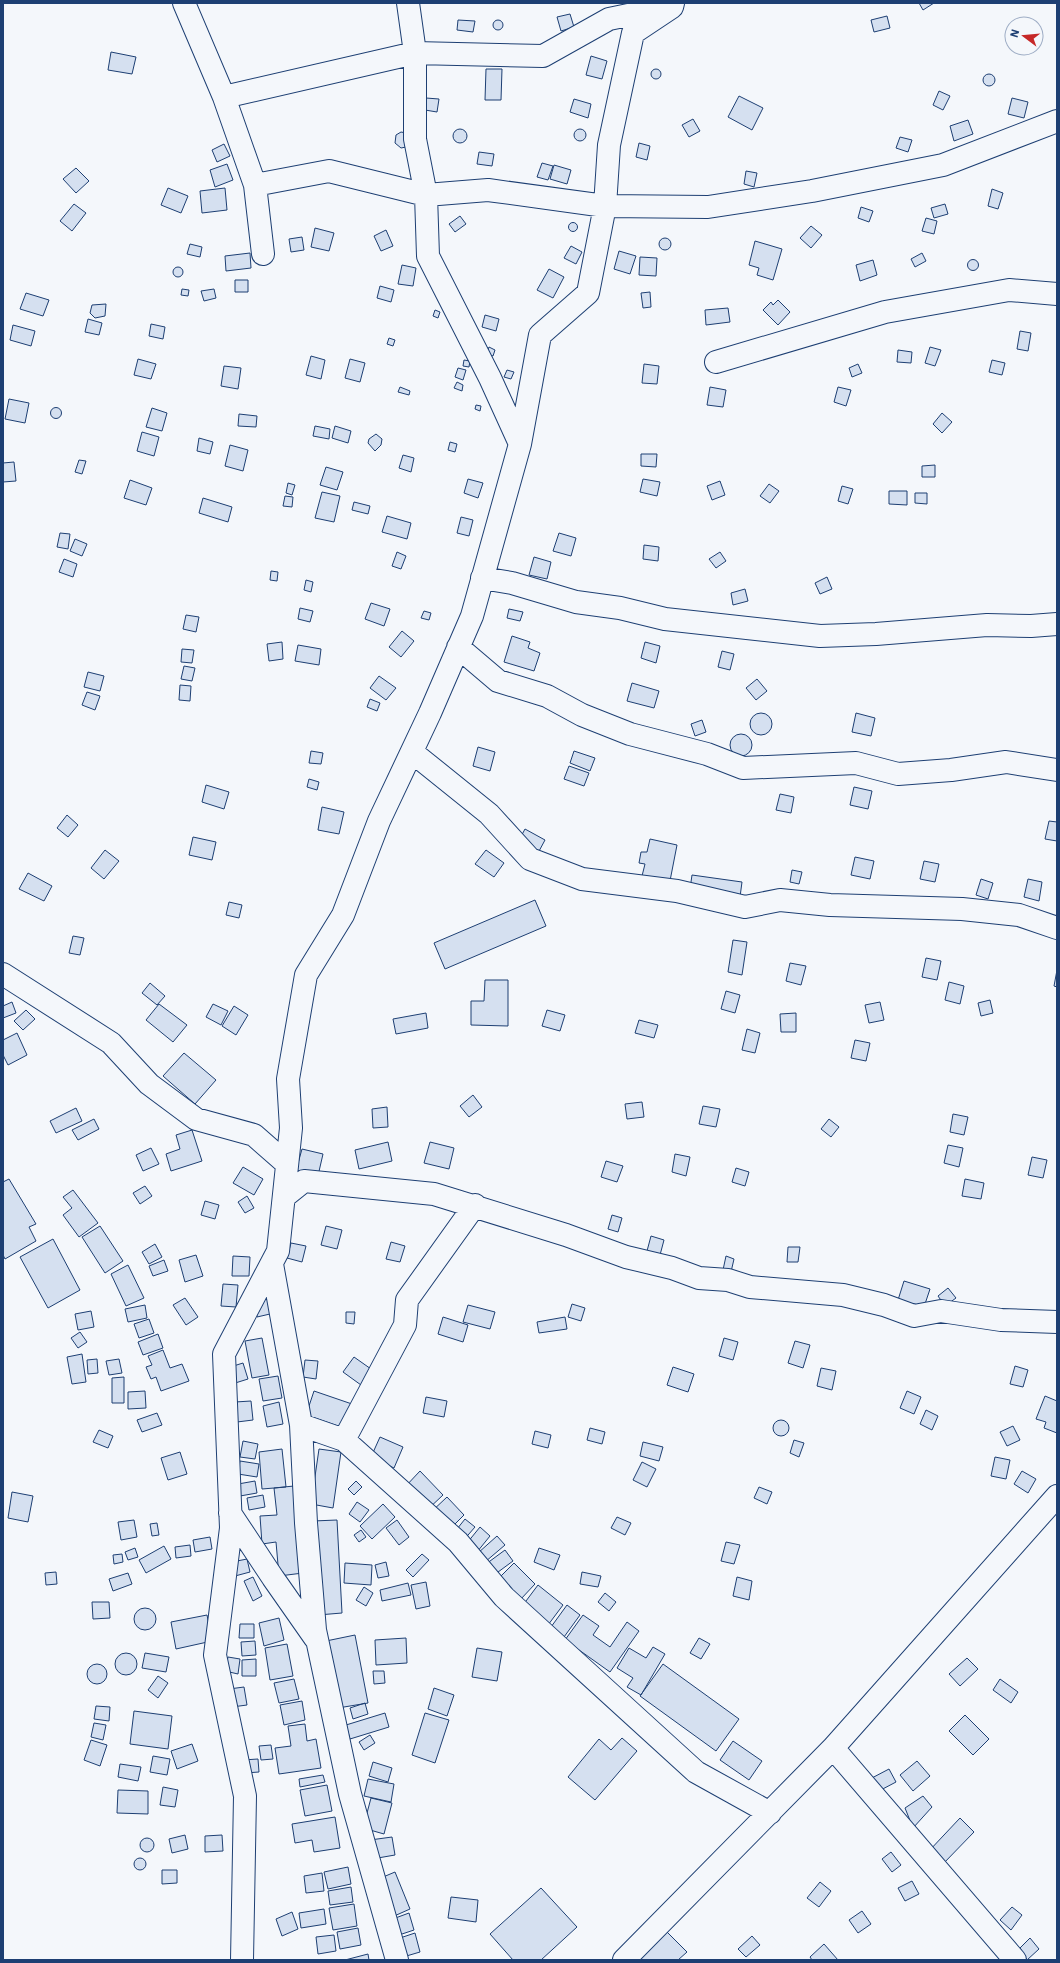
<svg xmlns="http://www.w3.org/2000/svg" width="1060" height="1963" font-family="'IBM Plex Sans',sans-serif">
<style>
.building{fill:#d5e0f0;stroke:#1d3f73}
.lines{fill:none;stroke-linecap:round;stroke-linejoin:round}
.minor-casing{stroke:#1d3f73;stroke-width:24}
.minor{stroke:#f4f7fb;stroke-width:22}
</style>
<rect width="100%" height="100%" fill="#f4f7fb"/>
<path class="building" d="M919 3H934L923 10Z
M570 14 574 27 561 31 557 17Z
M887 16 890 28 874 32 871 20Z
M458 20 475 21 473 32 457 30Z
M493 25a5 5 0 1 1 10 0a5 5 0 1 1-10 0Z
M111 52 136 57 132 74 108 70Z
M591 56 607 61 602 79 586 75Z
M486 69H502L501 100H485Z
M651 74a5 5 0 1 1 10 0a5 5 0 1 1-10 0Z
M983 80a6 6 0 1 1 12 0a6 6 0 1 1-12 0Z
M939 91 950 96 943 110 933 105Z
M739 96 763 108 752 130 728 117Z
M426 98 439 99 437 112 425 110Z
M1012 98 1028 102 1024 118 1008 114Z
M574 99 591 104 588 118 570 112Z
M693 119 700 131 689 137 682 125Z
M968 120 973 134 954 141 950 126Z
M574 135a6 6 0 1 1 12 0a6 6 0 1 1-12 0Z
M453 136a7 7 0 1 1 14 0a7 7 0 1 1-14 0Z
M401 132 406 133V147L401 148 395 143 396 135Z
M900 137 912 140 908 152 896 148Z
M639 143 650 146 647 160 636 157Z
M224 144 230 156 217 162 212 150Z
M479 152 494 154 492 166 477 164Z
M542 163 553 166 548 180 537 177Z
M227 164 233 180 215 187 210 170Z
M554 165 571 170 567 184 550 179Z
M76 168 89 181 76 193 63 179Z
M746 171 757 173 754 187 744 184Z
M168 188 188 196 181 213 161 205Z
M225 188 227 210 202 213 200 191Z
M992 189 1003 193 998 209 988 206Z
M74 204 86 213 72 231 60 221Z
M945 204 948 214 934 218 931 208Z
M861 207 873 211 869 222 858 218Z
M460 216 466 224 455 232 449 224Z
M926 218 937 221 934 234 922 231Z
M568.5 227a4.5 4.5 0 1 1 9 0a4.5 4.5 0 1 1-9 0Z
M811 226 822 235 811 248 800 238Z
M315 228 334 233 329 251 311 247Z
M386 230 393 246 381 251 374 236Z
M302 237 304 250 291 252 289 239Z
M659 244a6 6 0 1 1 12 0a6 6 0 1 1-12 0Z
M755 241 782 249 773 280 757 275 759 268 749 265Z
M190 244 202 247 200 257 187 254Z
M571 246 582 252 576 264 564 258Z
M619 251 636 256 630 274 614 269Z
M250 253 251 268 226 271 225 256Z
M922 253 926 261 915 267 911 259Z
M640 257 657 258 656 276 639 275Z
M967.5 265a5.5 5.5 0 1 1 11 0a5.5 5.5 0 1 1-11 0Z
M873 260 877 275 860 281 856 265Z
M402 265 416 268 413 286 398 284Z
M173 272a5 5 0 1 1 10 0a5 5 0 1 1-10 0Z
M549 269 564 277 553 298 537 290Z
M235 280H248V292H235Z
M380 286 394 290 391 302 377 298Z
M182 289 189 290 188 296 181 295Z
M214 289 216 298 204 301 201 291Z
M650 292 651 307 643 308 641 293Z
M26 293 49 300 43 316 20 309Z
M778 300 790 312 778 325 763 310 771 302 773 305Z
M106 304 105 316 95 318 90 313 92 305Z
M728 308 730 322 706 325 705 310Z
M435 310 440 312 438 318 433 316Z
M485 315 499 319 496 331 482 327Z
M88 319 102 323 99 335 85 332Z
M151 324 165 327 163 339 149 336Z
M13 325 35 331 31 346 10 340Z
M1020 331 1031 333 1028 351 1017 349Z
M389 338 395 340 393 346 387 344Z
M489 347 495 350 493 356 486 354Z
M930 347 941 350 935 366 925 363Z
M898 350 912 352 911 363 897 362Z
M311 356 325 360 321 379 306 375Z
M138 359 156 364 151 379 134 375Z
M350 359 365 363 360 382 345 378Z
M464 360 470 361 469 367 463 366Z
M992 360 1005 363 1002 375 989 372Z
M644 364 659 366 657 384 642 383Z
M858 364 862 373 852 377 849 368Z
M224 366 241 368 238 389 221 386Z
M458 368 466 370 463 380 455 377Z
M507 370 514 372 511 379 504 377Z
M457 382 463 385 462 391 454 388Z
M400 387 410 391 409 395 398 392Z
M710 387 726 390 723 407 707 405Z
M838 387 851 390 846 406 834 402Z
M9 399 29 403 25 423 5 419Z
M476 405 481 406 480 411 475 409Z
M50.5 413a5.5 5.5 0 1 1 11 0a5.5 5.5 0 1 1-11 0Z
M152 408 167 413 162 431 146 427Z
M942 413 952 422 942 433 933 424Z
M239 414 257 416 256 427 238 426Z
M315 426 330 429 329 439 313 436Z
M335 426 351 431 348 443 332 438Z
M142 432 159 437 154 456 137 451Z
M376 434 382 439 381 445 375 451 368 443 369 439Z
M199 438 213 442 210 454 197 451Z
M450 442 457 444 455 452 448 450Z
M230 445 248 450 243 471 225 466Z
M641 454H657L656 467 641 466Z
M403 455 414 458 411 472 399 468Z
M79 460 86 461 82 474 75 472Z
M14 462 16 481 3 482V463Z
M935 465V477H922V466Z
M326 467 343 472 337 490 320 485Z
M468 479 483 483 478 498 464 493Z
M643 479 660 482 657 496 640 492Z
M130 480 152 488 146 505 124 498Z
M720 481 725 495 712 500 707 486Z
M288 483 295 485 292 495 286 493Z
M769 484 779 491 770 503 760 496Z
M842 486 853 489 848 504 838 501Z
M889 491H907V505L889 504Z
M322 492 340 496 334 522 315 518Z
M915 493H927V504L915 503Z
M285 496 293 497 292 507 283 506Z
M203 498 232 507 228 522 199 513Z
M354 502 370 506 368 514 352 510Z
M387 516 411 523 407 539 382 532Z
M461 517 473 520 469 536 457 533Z
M60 533 70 534 68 549 57 547Z
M559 533 576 538 571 556 553 551Z
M75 539 87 544 82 556 70 551Z
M644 545 659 547 658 561 643 559Z
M397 552 406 556 401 569 392 566Z
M720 552 726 561 716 568 709 559Z
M534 557 551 562 547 579 529 575Z
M64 559 77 564 73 577 59 572Z
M271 571 278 572 277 581 270 580Z
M827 577 832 589 820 594 815 583Z
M306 580 313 582 311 592 304 590Z
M745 589 748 601 733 605 731 593Z
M371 603 390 609 384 626 365 619Z
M300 608 313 611 310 622 298 619Z
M509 609 523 612 520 621 507 618Z
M424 611 431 613 429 620 421 618Z
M186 615 199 617 196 632 183 629Z
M402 631 414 641 401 657 389 647Z
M512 636 530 642 528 648 540 653 534 671 504 662Z
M282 642 283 659 269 661 267 644Z
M645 642 660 646 656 663 641 658Z
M298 645 321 649 319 665 295 661Z
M182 649 194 650 192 663 181 662Z
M722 651 734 654 730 670 718 667Z
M184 666 195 668 192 681 181 679Z
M88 672 104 676 100 691 84 687Z
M379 676 396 688 386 700 370 688Z
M757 679 767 691 756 700 746 688Z
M632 683 659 691 654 708 627 701Z
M180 685 191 686 190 701 179 700Z
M87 692 100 696 95 710 82 705Z
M370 699 380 703 377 711 367 707Z
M856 713 875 718 871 736 852 732Z
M750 724a11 11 0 1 1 22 0a11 11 0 1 1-22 0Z
M702 720 706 732 695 736 691 724Z
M730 745a11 11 0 1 1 22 0a11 11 0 1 1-22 0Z
M478 747 495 752 490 771 473 766Z
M311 751 323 753 321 764 309 763Z
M574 751 595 758 590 771 570 763Z
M569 766 589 773 584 786 564 779Z
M309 779 319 782 317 790 307 787Z
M206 785 229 792 224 809 202 802Z
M854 787 872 791 868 809 850 805Z
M780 794 794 797 791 813 776 810Z
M322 807 344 812 339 834 318 830Z
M67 815 78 825 68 837 57 828Z
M1049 821 1057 822V841L1045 839Z
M525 829 545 840 538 853 518 842Z
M193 837 216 842 212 860 189 855Z
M650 839 677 845 669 886 641 880 645 864 639 863 641 852H647Z
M105 850 119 861 104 879 91 868Z
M486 850 504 863 494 877 475 864Z
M855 857 874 861 870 879 851 875Z
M924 861 939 864 935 882 920 879Z
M792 870 802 872 799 884 790 882Z
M28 873 52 886 44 901 19 889Z
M692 875 742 882 740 897 690 889Z
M981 879 993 883 988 899 976 895Z
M1028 879 1042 882 1039 901 1024 897Z
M535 900 546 926 445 969 434 943Z
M229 902 242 905 239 918 226 915Z
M73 936 84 938 80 955 69 953Z
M733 940 747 942 742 975 728 972Z
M926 958 941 961 937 980 922 977Z
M790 963 806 966 801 985 786 981Z
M1057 970V987L1054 986Z
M485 980H508V1026L471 1025V1001H484Z
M949 982 964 986 960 1004 945 1000Z
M150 983 165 996 157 1005 142 993Z
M726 991 740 995 735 1013 721 1009Z
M990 1000 993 1013 981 1016 978 1003Z
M12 1002 16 1013 3 1018V1006Z
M880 1002 884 1020 869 1023 865 1005Z
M159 1004 187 1025 173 1042 146 1020Z
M213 1004 228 1011 221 1025 206 1017Z
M234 1006 248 1015 236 1035 222 1026Z
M26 1010 35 1019 23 1030 14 1021Z
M547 1010 565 1015 560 1031 542 1026Z
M426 1013 428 1028 396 1034 393 1019Z
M796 1013V1032H781L780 1014Z
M639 1020 658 1025 654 1038 635 1033Z
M747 1029 760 1033 755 1053 742 1050Z
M17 1033 27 1055 8 1065 3 1055V1040Z
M855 1040 870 1043 866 1061 851 1058Z
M184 1053 216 1080 195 1104 163 1076Z
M473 1095 482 1107 469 1117 460 1106Z
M642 1102 644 1117 627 1119 625 1104Z
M703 1106 720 1109 716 1127 699 1124Z
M387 1107 388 1127 373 1128 372 1109Z
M76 1108 82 1121 56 1133 50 1121Z
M953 1114 968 1117 964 1135 950 1132Z
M94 1119 99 1129 78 1140 72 1130Z
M829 1119 839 1127 831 1137 821 1129Z
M192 1130 202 1161 171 1171 166 1154 180 1149 176 1135Z
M388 1142 392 1161 359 1169 355 1150Z
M430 1142 454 1148 449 1169 424 1163Z
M948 1145 963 1148 959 1167 944 1163Z
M151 1148 159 1164 143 1171 136 1155Z
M302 1149 323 1154 317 1180 295 1174Z
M675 1154 690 1157 686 1176 672 1172Z
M1032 1157 1047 1160 1043 1178 1028 1175Z
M606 1161 623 1166 617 1182 601 1177Z
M243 1167 263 1179 254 1195 233 1183Z
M736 1168 749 1172 745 1186 732 1182Z
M9 1179 36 1224 29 1227 36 1241 5 1259 3 1255V1182Z
M965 1179 984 1183 981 1199 962 1196Z
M145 1186 152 1196 140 1204 133 1193Z
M73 1190 98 1223 79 1237 63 1215 72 1208 63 1197Z
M247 1196 254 1208 245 1213 238 1202Z
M205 1201 219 1205 215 1219 201 1215Z
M612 1215 622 1218 618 1232 608 1229Z
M100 1226 123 1261 105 1273 82 1237Z
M326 1226 342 1230 337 1249 321 1245Z
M651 1236 664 1240 660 1255 647 1251Z
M53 1239 80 1290 48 1308 20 1257Z
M391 1242 405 1246 400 1262 386 1259Z
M291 1243 306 1246 302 1262 287 1258Z
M155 1244 162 1257 149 1264 142 1252Z
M788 1247H800L798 1262H787Z
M196 1255 203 1276 185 1282 179 1260Z
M233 1256 250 1257 249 1276H232Z
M726 1256 734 1259 731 1272 723 1270Z
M164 1260 168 1271 153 1276 149 1266Z
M128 1265 144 1298 126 1306 111 1274Z
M904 1281 930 1289 924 1307 898 1300Z
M223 1284 238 1285 236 1307 221 1306Z
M948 1288 956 1298 945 1306 938 1296Z
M185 1298 198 1317 186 1325 173 1305Z
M268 1298 270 1314 257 1317 255 1300Z
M572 1304 585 1308 581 1321 568 1317Z
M145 1305 147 1318 128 1322 125 1309Z
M468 1305 495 1312 490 1329 463 1322Z
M91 1311 94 1327 78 1330 75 1314Z
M346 1312H355L354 1324 346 1323Z
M443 1317 468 1325 463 1342 438 1334Z
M565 1317 567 1329 539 1333 537 1322Z
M149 1319 154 1333 139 1338 134 1324Z
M80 1332 87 1342 78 1348 71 1338Z
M158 1334 163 1348 143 1355 138 1342Z
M262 1338 269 1375 252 1378 245 1341Z
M724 1338 738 1342 733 1360 719 1356Z
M795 1341 810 1345 803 1368 788 1363Z
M163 1350 170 1368 182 1364 189 1381 161 1391 156 1377 151 1379 146 1367 152 1365 148 1356Z
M82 1354 86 1382 72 1384 67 1357Z
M354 1357 371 1369 361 1385 343 1372Z
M97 1359 98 1373 88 1374 87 1360Z
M119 1359 122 1373 109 1375 106 1361Z
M305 1360 318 1361 316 1379 303 1377Z
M243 1363 248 1379 232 1384 227 1368Z
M1015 1366 1028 1370 1023 1387 1010 1384Z
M673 1367 694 1374 688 1392 667 1385Z
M821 1368 836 1371 832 1390 817 1386Z
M278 1376 282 1398 263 1401 259 1379Z
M124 1377V1403H112V1378Z
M145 1391 146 1408 128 1409V1392Z
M314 1391 352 1404 344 1428 306 1415Z
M907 1391 921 1397 914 1414 900 1408Z
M1045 1396 1057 1401V1433L1044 1428 1046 1422 1036 1419Z
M426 1397 447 1401 444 1417 423 1413Z
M251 1401 253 1420 237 1422 235 1402Z
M279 1402 283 1424 267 1427 263 1406Z
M926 1410 938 1416 932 1430 920 1424Z
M157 1413 162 1425 142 1432 137 1420Z
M773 1428a8 8 0 1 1 16 0a8 8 0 1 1-16 0Z
M1013 1426 1020 1440 1007 1446 1000 1432Z
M590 1428 605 1432 602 1444 587 1440Z
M99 1430 113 1436 108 1448 93 1442Z
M535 1431 551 1435 548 1448 532 1444Z
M380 1437 403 1447 394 1468 371 1457Z
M794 1440 804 1443 799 1457 790 1453Z
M243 1441 258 1444 255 1459 240 1457Z
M643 1442 663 1447 659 1461 640 1456Z
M282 1449 286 1487 262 1489 259 1452Z
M319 1449 341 1452 333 1508 311 1504Z
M180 1452 187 1474 168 1480 161 1458Z
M995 1457 1010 1460 1006 1479 991 1476Z
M240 1461 259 1464 257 1477 238 1474Z
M642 1462 656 1469 647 1487 633 1480Z
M420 1471 443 1495 426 1511 404 1488Z
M1022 1471 1036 1479 1028 1493 1014 1484Z
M255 1481 257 1493 240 1496 238 1484Z
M356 1481 362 1487 354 1495 348 1489Z
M294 1486 303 1573 279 1576 276 1542 262 1544 260 1516 277 1515 274 1488Z
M759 1487 772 1492 767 1504 754 1498Z
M12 1492 33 1496 28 1522 8 1518Z
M263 1495 265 1507 249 1510 247 1498Z
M447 1497 464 1515 448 1531 430 1513Z
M357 1502 369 1510 360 1522 349 1514Z
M383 1504 395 1517 372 1539 360 1526Z
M617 1517 631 1523 625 1535 611 1528Z
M465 1519 475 1527 462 1542 453 1534Z
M134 1520 137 1537 121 1540 118 1522Z
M337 1520 342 1613 318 1615 313 1521Z
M397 1520 409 1537 399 1545 386 1528Z
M157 1523 159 1535 152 1536 150 1524Z
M480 1527 490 1536 477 1552 467 1543Z
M361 1530 366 1537 359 1542 354 1535Z
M497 1536 505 1545 485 1562 478 1553Z
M210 1537 212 1549 195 1552 193 1540Z
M726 1542 740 1545 734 1564 721 1561Z
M190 1545 191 1556 176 1558 175 1547Z
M164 1546 171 1559 146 1573 139 1560Z
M135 1548 138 1557 128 1560 125 1552Z
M539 1548 560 1555 554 1570 534 1562Z
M505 1550 513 1561 494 1575 486 1564Z
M122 1554 123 1562 114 1564 113 1555Z
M422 1554 429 1560 413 1577 406 1570Z
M247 1559 250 1572 235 1576 232 1562Z
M386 1562 389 1576 378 1578 375 1565Z
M345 1563 372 1565 371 1585 344 1583Z
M514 1563 535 1584 520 1600 498 1579Z
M56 1572 57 1584 46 1585 45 1573Z
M582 1572 601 1576 598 1587 580 1584Z
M128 1573 132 1584 113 1591 109 1579Z
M253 1577 262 1596 253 1601 244 1581Z
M737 1577 752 1581 749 1600 733 1596Z
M426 1582 430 1606 416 1609 411 1585Z
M408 1583 411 1595 382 1601 380 1590Z
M538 1585 563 1605 548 1625 523 1605Z
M364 1587 373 1593 366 1606 356 1600Z
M605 1593 616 1602 609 1611 598 1602Z
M92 1602H109L110 1618 93 1619Z
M567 1605 580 1615 564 1637 551 1627Z
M134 1619a11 11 0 1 1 22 0a11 11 0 1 1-22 0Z
M207 1615 212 1641 176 1649 171 1622Z
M583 1615 599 1626 593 1635 610 1647 627 1622 639 1631 610 1672 565 1640Z
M279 1618 284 1640 264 1646 259 1623Z
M240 1624H254V1638H239Z
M355 1635 368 1703 338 1708 326 1641Z
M406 1638 407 1663 376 1665 375 1640Z
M699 1638 710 1644 701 1659 690 1653Z
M255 1641 256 1655 242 1656 241 1642Z
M287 1644 293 1676 270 1680 265 1648Z
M653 1647 665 1654 641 1695 627 1687 633 1678 617 1668 629 1648 646 1658Z
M477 1648 502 1652 497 1681 472 1677Z
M145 1653 169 1657 166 1672 142 1668Z
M115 1664a11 11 0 1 1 22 0a11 11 0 1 1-22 0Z
M228 1657 240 1659 238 1674 225 1671Z
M967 1658 978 1669 960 1686 949 1674Z
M256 1659V1676H242V1660Z
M87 1674a10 10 0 1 1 20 0a10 10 0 1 1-20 0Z
M663 1664 739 1719 716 1751 640 1696Z
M373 1671H384L385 1683 374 1684Z
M158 1676 168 1683 158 1698 148 1690Z
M294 1679 299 1699 279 1703 274 1683Z
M1000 1679 1018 1692 1011 1703 993 1690Z
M244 1687 247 1705 232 1707 229 1689Z
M434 1688 454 1695 447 1716 428 1709Z
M302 1701 305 1720 284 1725 280 1705Z
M365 1703 368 1714 353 1719 350 1708Z
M96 1706 110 1707 109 1721 94 1719Z
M134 1711 172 1716 168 1749 130 1744Z
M385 1713 389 1727 350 1739 346 1725Z
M425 1713 449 1720 435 1763 412 1755Z
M965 1715 989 1739 973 1755 949 1731Z
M94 1723 106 1725 103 1740 91 1737Z
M305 1724 307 1741 316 1739 321 1768 279 1774 275 1748 291 1746 288 1726Z
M370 1735 375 1743 364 1750 359 1742Z
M622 1738 637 1751 595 1800 568 1777 599 1739 611 1750Z
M91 1740 107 1745 100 1766 84 1760Z
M733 1741 762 1761 749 1780 720 1760Z
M192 1744 198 1761 177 1769 171 1751Z
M271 1745 273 1759 261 1760 259 1746Z
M153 1756 170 1759 167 1775 150 1772Z
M258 1759 259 1772 245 1773 243 1760Z
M917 1761 930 1776 913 1791 900 1775Z
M373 1762 392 1768 388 1782 369 1776Z
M120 1764 141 1767 138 1781 118 1777Z
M889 1769 896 1782 877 1792 870 1779Z
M323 1775 325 1782 300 1787 299 1779Z
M368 1779 394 1784 391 1802 364 1796Z
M327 1785 332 1811 305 1816 300 1790Z
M163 1787 178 1790 175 1807 160 1805Z
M118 1790 148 1791V1814L117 1813Z
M923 1796 932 1807 913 1828 905 1808Z
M371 1798 392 1803 384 1834 363 1828Z
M335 1817 340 1848 314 1852 312 1840 295 1843 292 1824Z
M960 1818 974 1832 942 1865 928 1852Z
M185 1835 188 1849 172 1853 169 1839Z
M222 1835 223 1851 205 1852V1836Z
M392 1837 395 1855 372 1859 370 1840Z
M140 1845a7 7 0 1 1 14 0a7 7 0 1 1-14 0Z
M891 1852 901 1865 892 1872 882 1859Z
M134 1864a6 6 0 1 1 12 0a6 6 0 1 1-12 0Z
M348 1867 351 1884 328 1889 324 1872Z
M162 1870H177V1883L162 1884Z
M395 1872 410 1909 392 1917 376 1880Z
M322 1873 324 1891 306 1893 304 1876Z
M912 1881 919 1894 905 1901 898 1888Z
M820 1882 831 1891 819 1907 807 1898Z
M351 1887 353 1902 330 1905 328 1891Z
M541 1888 577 1927 541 1960H513L490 1934Z
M451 1897 478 1900 476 1922 448 1918Z
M354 1904 357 1926 333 1930 329 1908Z
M1012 1907 1022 1915 1011 1930 1000 1920Z
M324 1909 326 1924 301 1928 299 1913Z
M862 1911 871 1924 858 1933 849 1920Z
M292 1912 298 1929 282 1936 276 1919Z
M409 1913 414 1930 396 1936 390 1920Z
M358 1928 361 1945 340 1949 337 1932Z
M667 1932 687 1952 678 1960H638Z
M415 1933 420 1952 403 1957 397 1939Z
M334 1935 336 1951 318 1954 316 1937Z
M752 1936 760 1945 746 1957 738 1949Z
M1030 1938 1039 1949 1027 1960 1020 1948Z
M824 1944 838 1960H812L810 1957Z
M368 1954 369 1960H345Z"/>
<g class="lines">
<g class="minor-casing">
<path id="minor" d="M184 3 224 97 255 185 263 254
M224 97 415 53 543 56 609 19 662 8
M255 185 329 171 426 195 488 190 605 206 708 207 812 191 943 165 1057 121
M716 362 885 312 1009 290 1057 294
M520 444 540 335 588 293 605 206 609 145 633 33 672 7 673 3
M482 578 512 583 576 602 620 608 665 619 820 636 876 634 987 625 1031 626 1057 624
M458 647 498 681 547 696 582 715 630 734 707 754 743 768 856 763 898 774 951 770 1006 762 1057 770
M412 752 489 814 530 859 582 879 677 891 745 907 780 900 830 905 962 909 1019 915 1057 928
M3 974 111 1043 149 1084 196 1119 254 1135 287 1164
M284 1197 304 1181 434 1194 566 1235 626 1257 672 1268 699 1278 728 1280 750 1287 843 1295 884 1305 914 1316 941 1311 1001 1320 1057 1322
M272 1264 301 1425 306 1523 315 1630 350 1794 397 1960
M301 1425 344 1440 458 1542 504 1597 696 1772 770 1813
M344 1440 405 1325 407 1300 475 1205
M230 1513 273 1578 315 1638
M833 1748 1057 1496
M242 1960 245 1796 215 1655 231 1528 224 1354 278 1251 291 1128 288 1079 306 975 343 915 379 821 430 713 472 616 520 444 490 378 428 256 426 195 415 139V53L408 3
M624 1960 833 1748 1015 1960"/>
</g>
<use href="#minor" class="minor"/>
</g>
<rect width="1060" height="1963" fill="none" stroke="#1d3f73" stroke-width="8"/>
<g transform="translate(1024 36) rotate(286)"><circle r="19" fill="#f4f7fb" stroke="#9eadc5"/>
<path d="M0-3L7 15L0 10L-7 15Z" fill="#c62828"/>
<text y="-6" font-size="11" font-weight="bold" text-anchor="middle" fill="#1d3f73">N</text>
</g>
</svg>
